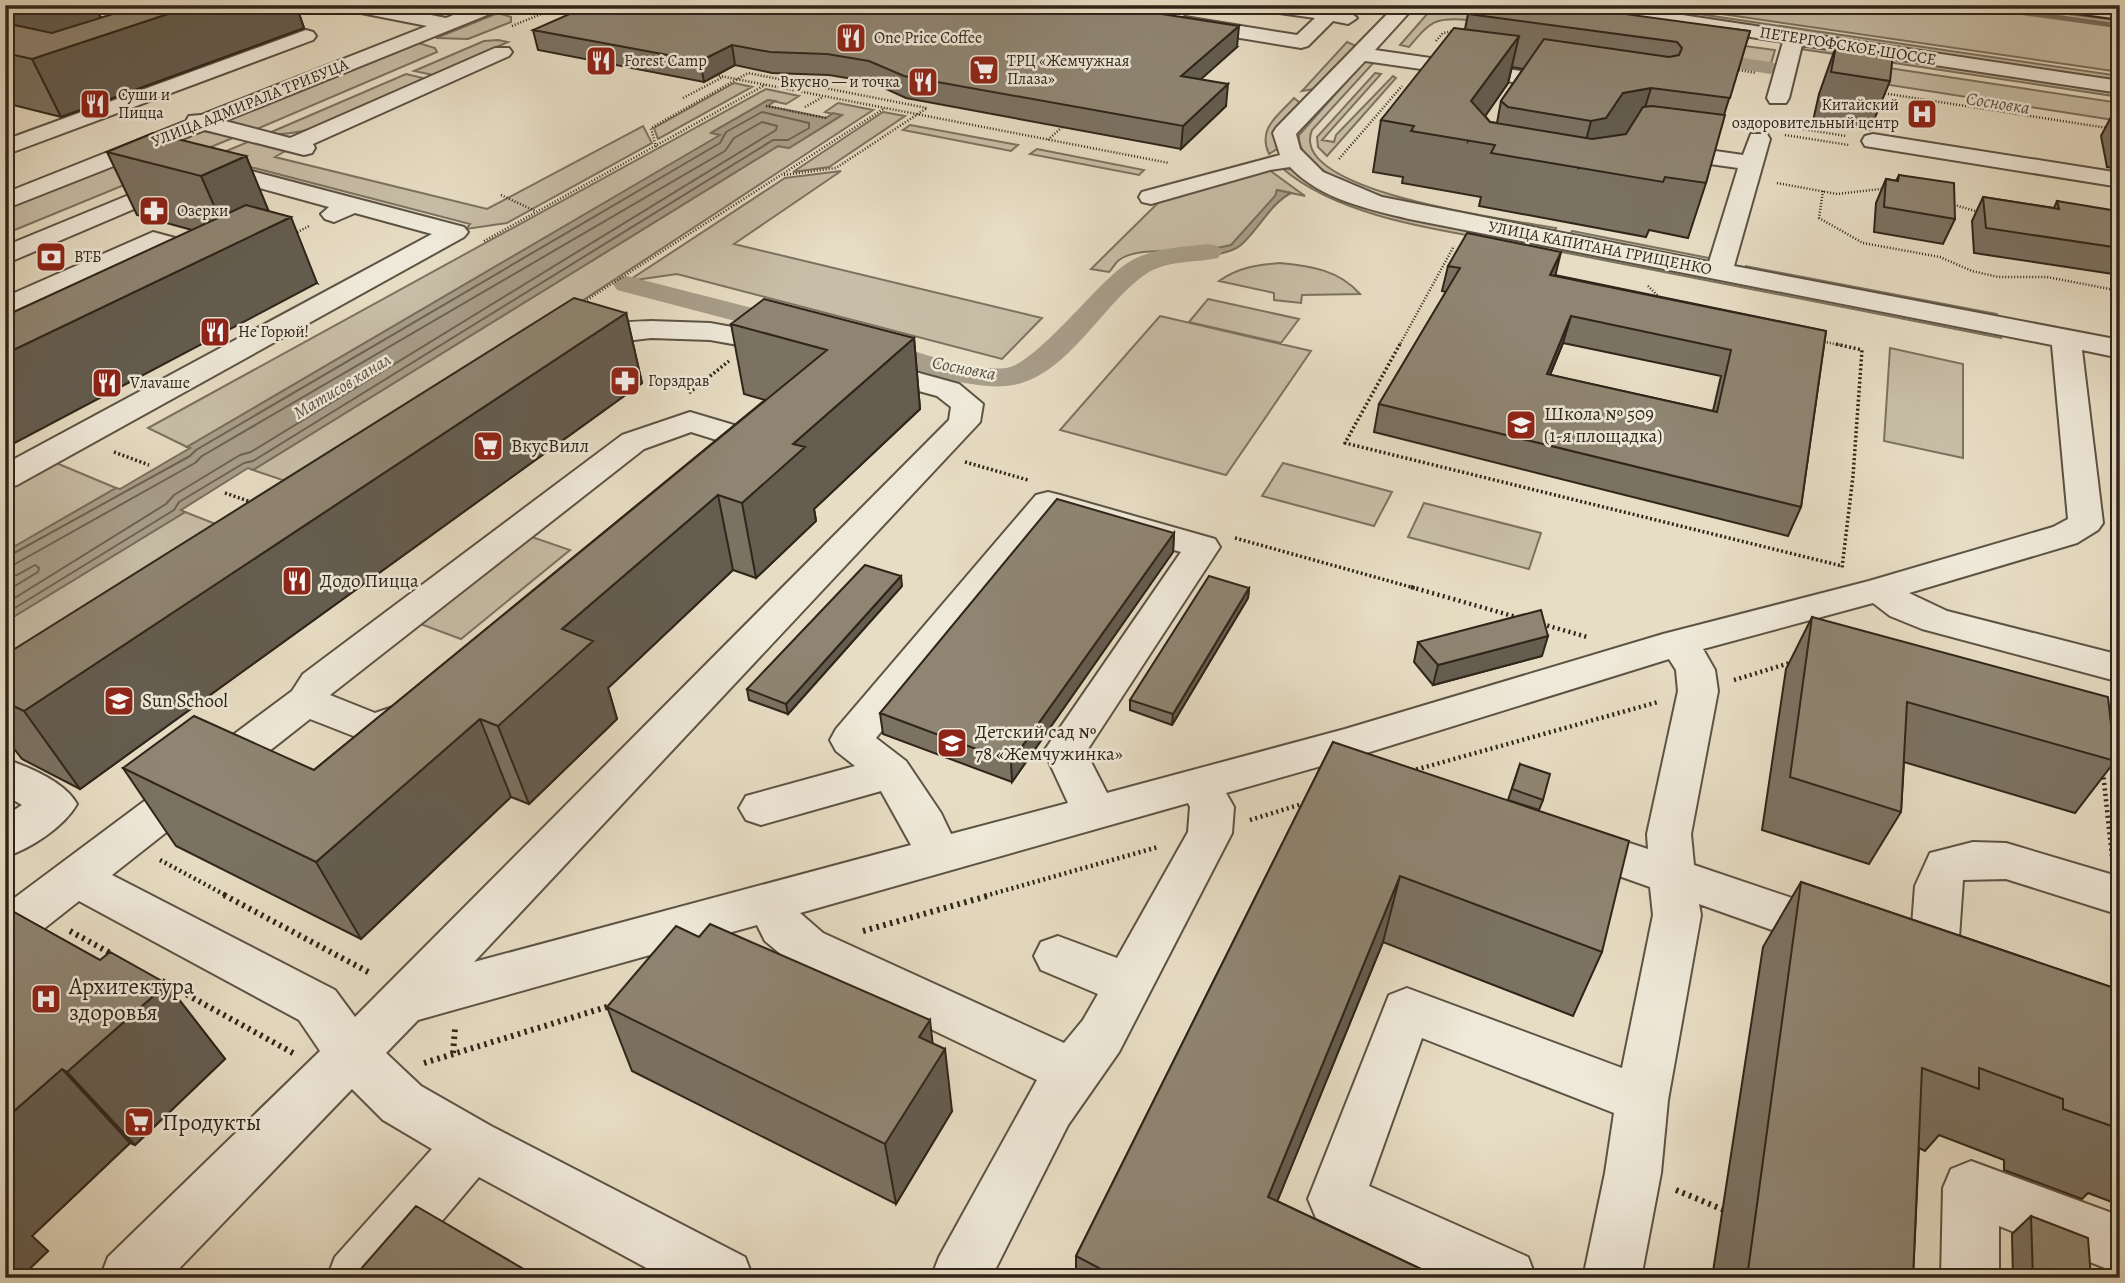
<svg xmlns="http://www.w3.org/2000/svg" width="2125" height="1283" font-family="Alegreya,serif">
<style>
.green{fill:#c8bea7;stroke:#7c7260;stroke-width:2}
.water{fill:#a89e8a;stroke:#786e5d;stroke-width:2}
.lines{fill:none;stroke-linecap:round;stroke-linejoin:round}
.shore{stroke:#6c6252;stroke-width:2}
.stream{stroke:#786e5d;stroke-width:5}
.canal{fill:#a89e8a;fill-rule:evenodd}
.minor-casing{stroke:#5d5344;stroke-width:4}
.major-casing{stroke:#2f251a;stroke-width:4}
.path-far3{stroke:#2f251a;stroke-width:2.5;stroke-dasharray:1 2;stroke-linecap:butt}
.path-far2{stroke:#2f251a;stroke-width:3.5;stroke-dasharray:2 2.5;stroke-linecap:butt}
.path-far1{stroke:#2f251a;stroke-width:4.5;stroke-dasharray:2 3.5;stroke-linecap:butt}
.path{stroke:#2f251a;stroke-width:6;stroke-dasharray:2.5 4.5;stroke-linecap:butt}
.minor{fill:#efe9d9;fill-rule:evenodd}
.major{fill:#e7ddc4;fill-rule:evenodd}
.tram{stroke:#2f251a;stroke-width:2}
.wall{fill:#7b7262;stroke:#2f251a;stroke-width:2;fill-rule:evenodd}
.shaded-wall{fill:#645d50;stroke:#2f251a;stroke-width:2}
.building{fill:#8f8572;stroke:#2f251a;stroke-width:2;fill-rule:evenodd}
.labels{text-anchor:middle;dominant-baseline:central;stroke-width:5;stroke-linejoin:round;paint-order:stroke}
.far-poi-label{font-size:16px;fill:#2f251a;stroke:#efe9d9;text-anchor:start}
.far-street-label{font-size:16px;fill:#2f251a;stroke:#efe9d9}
.far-water-label{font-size:18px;font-style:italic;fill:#594f41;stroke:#efe9d9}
.poi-label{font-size:19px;fill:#2f251a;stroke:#efe9d9;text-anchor:start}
.near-poi-label{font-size:23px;fill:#2f251a;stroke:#efe9d9;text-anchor:start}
</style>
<rect width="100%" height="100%" fill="#e7ddc4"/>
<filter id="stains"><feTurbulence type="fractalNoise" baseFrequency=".00286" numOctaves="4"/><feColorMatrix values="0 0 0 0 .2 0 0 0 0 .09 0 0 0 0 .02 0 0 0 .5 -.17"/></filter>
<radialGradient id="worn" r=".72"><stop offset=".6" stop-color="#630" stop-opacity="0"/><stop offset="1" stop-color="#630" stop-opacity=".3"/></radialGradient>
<path class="green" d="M1435 5H1482L1468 20C1434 17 1430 22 1409 47L1400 45Z
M1612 5H1638L2120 76V81Z
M1660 5H2001L2120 21V72Z
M498 13 511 17V22L468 39 436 38Z
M1685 38 1775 50 1770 67 1697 56Z
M498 40 508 42 433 75 414 71 484 41Z
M415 42 435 48 437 52 257 129 222 121Z
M1347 42 1356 46 1314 89 1302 91Z
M1808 46 2120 93V97L1801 49Z
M1366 60H1376L1312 130C1286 193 1518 221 1556 228L1554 233C1508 224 1294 196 1299 135Z
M1836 60 2120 103V121L1832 76Z
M1375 73 1381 74 1322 140 1334 142 1336 135 1393 76 1396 78 1327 156 1318 147 1317 137Z
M406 74 427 79C387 96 309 141 269 133Z
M734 83 752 87 658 139 654 128Z
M766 89 799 96 786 104 768 100 712 132 721 135 187 447 148 428Z
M1294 98 1300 103 1275 136 1277 149 1269 154C1257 128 1278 116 1294 98Z
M838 103 873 110 300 486 253 470 778 146 789 148 841 116 825 112Z
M883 112 905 116 829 167 793 172Z
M910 125 1018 145 1011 151 903 130Z
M643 126 652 143 507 223 466 229 470 224 212 157 250 141 287 150 275 157 487 209Z
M197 130 235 137 199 152 167 142Z
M1037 149 1144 170 1139 175 1030 154Z
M132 157 168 167 5 234V208Z
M1282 168 1294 170 1309 179 1548 244 1546 249C1465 233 1345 223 1282 168Z
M1268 169 1305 196 1277 190 1276 196C1262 211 1248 232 1231 245 1206 263 1147 240 1119 260 1115 263 1113 268 1109 272L1091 269 1163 198Z
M841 171 734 244 1042 318 1002 359 677 274 628 281 785 178Z
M1572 231 1714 259 1703 262 1569 236Z
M1565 247 2000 332 2001 338 1562 252Z
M1280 263C1311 266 1339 270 1360 294L1302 295 1301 303 1274 300V293L1219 281C1239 267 1257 265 1280 263Z
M1745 266 1997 314V318L1753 271Z
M1208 299 1299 319 1281 343 1189 322Z
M1160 316 1311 351 1226 475 1060 430Z
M1890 348 1963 364V458L1884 441Z
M42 457 116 488 5 552V478Z
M1283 463 1392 492 1374 526 1262 496Z
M1424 503 1541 533 1529 569 1408 537Z
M185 512 269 545 5 720V622Z
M526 535 570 550 461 639 415 622Z"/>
<path class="water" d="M768 100 775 101 768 106 826 118 833 113 842 115 789 148 778 146 253 470 248 468 181 510 185 512 5 622V552L116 488 120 489 190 448 187 447 720 135 711 133Z
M1277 190 1291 193C1270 204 1259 229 1241 245 1226 258 1179 258 1159 260L1231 245 1275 196Z"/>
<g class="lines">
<path class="shore" d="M5 558 190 456 196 450 720 143 726 132 762 112 809 123V128L788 140H773L253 461 244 463 179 502 174 510 5 614
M5 566 15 564 195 463 202 456 725 151 734 138 762 122 777 126 776 130 251 452 240 455 174 495 166 504 5 604
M5 577 17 575 35 565 39 568 38 572 5 592"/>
<path class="stream" d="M1968 5 2120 26"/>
<path class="canal" d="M1696 51 1770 62 1777 64 1780 68 1777 72 1770 74 1689 61 1686 57 1689 53Z
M1209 244 1218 246 1222 252 1218 258C1195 263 1167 260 1146 274 1100 305 1066 381 1006 386 963 390 896 363 855 351L850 345 855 339 865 336C904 346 966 373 1006 368 1036 364 1097 283 1126 264 1149 248 1182 247 1209 244Z
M627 276 803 321 807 327 803 333 793 336 617 290 613 284 617 278Z"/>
<g class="minor-casing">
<path id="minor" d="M342 5H381L446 18 478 5H504L502 9 225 121 290 138 495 48H509L512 52 509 56 313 144 315 148 312 153 304 155 205 130 5 209V193L186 121 189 116 201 115 427 26 351 11Z
M1130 5H1151L1136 19H1122L1120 15Z
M1255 5C1275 5 1346 4 1357 18L1348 24 1333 21 1308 46 1301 48 1185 29 1175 23 1185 17 1297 35 1315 18 1264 11Z
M1396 5H1416L1375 50 1569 78 1576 80 1579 84 1576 88 1569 90 1365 61 1296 134 1300 149 1323 172 1382 197 1709 262 1738 168 1660 157 1652 155 1648 150 1652 145 1660 143 1743 155 1751 134H1767L1770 139 1734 266 2120 340V358L2082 350 2103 523 2098 530 2077 543 1909 593 1947 611 2120 655V682L1922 629 1890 616 1873 603 1703 649 1715 670 1718 691 1691 834 1694 865 1848 917 1855 931 1848 945 1831 951 1699 904 1701 915 1668 1100 1661 1173 1641 1278H1583L1605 1173 1614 1113 1422 1038 1369 1186 1528 1257 1536 1278H1442L1316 1218 1308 1199 1389 995 1407 988 1622 1068 1653 915 1650 887 1560 855 1554 843 1560 831 1576 826 1648 849 1647 834 1678 691 1676 670 1669 659 1360 755 1226 793 1234 807 1232 833 1119 1052 1068 1125 991 1278H931L939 1257 1037 1080 789 961 765 941 757 925 418 1020 386 1053 421 1086 491 1126 745 1257 753 1278H665L479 1177 394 1278H327L335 1257 432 1149 383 1120 352 1089 170 1278H100L108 1257 320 1051 299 1020 79 901 22 946 5 952V905L292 691 303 674 622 435 690 412 754 431 759 438C746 456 727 474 704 468L700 461 720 441 691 432 644 449 330 695 375 713 417 699 431 703 437 713 431 723 374 744 310 719 112 875 335 990 355 1017 949 420 951 407 937 396 857 374 853 368 857 362 868 359 959 384 983 404 980 422 474 962 911 845 881 791 761 825 746 820 739 808 746 796 855 766 836 751 830 740 836 729 1036 495 1048 492 1060 495 1215 539 1220 547 1086 752 1107 793 1345 729 1663 634 1869 581 2053 527 2068 519 2052 345 1409 219C1368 209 1320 199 1290 167L1270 170 1151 204 1142 202 1139 197 1142 192 1280 155 1273 133 1276 128ZM1055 515 1181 552 1044 751 1068 803 951 834 941 813 906 761 876 738ZM1188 803 1190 807 1188 832 1117 958 1058 936 1041 942 1034 956 1041 970 1098 994 1083 1020 1064 1043 823 933 800 913Z
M1568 5H1616L2120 81V93L1802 45 1789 98 1786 103H1770L1767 98 1783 42 1577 11Z
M306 30 313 32 316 36 313 40 5 155V140Z
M1873 134 2120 173V187L1865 146 1862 141 1865 136Z
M206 159 464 227 468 232 464 237 17 485 5 488V464L432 234 355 213 334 222 325 219 321 214 329 207 198 171 194 166 198 161Z
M180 174 188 176 192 181 188 186 5 264V246Z
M153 232 223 251 227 257 223 263 214 265 155 249 5 315V297Z
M651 321 710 323 793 338 798 344 793 350 783 353 710 340 651 338 608 343 582 353 572 350 567 344C583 322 627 322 651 321Z
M2061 696 2120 710V740L2047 720 2041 710 2047 700Z
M5 759C29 767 65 782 77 804 64 827 30 849 5 857V816L22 805 5 795Z
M1973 842 2006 843 2120 877V915L2006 879 1963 880 1957 966 1950 981 1933 987 1916 981 1909 966 1915 886 1930 853Z
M1971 1161 2120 1216V1274L1999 1226V1278H1941L1943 1188 1951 1169Z"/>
</g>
<g class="major-casing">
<path id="major" d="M2096 5H2120V13L2098 9Z"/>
</g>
<path class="path-far3" d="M303 5 325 10
M512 26 563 5
M1436 41 1443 33 1454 31
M1733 69 1756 73
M710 74 1169 163
M1882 93 2120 130
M683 98 723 77
M766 106 826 118
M805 107 823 97
M1785 119 1796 128 1846 136
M1785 135 1849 145
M1048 140 1062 127
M656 147 651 128 748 73 927 108 836 168 784 175
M1339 159 1402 86
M1777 183 1837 194 1889 188
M1823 191 1819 218 1863 243 1940 257 1972 271 1998 277H2047L2120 291
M501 195 535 211
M1951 204 1979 212
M292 235 309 226
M484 241 765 85
M1648 286 1662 300
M582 303 885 108
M1821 341 1844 346
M1399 346 1454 246"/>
<path class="path-far2" d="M1400 344 1345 443 1842 566
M1836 344 1862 350 1853 476 1842 568
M689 393 729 361
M114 452 149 465
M965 462 1028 480
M225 493 254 503
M1235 538 1418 589"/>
<path class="path-far1" d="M1411 587 1520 618
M1542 624 1587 637
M1734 680 1793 662
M1411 771 1658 702
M2103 772 2112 857
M1250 820 1305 803
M160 860 227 896
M985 896 1158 847"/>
<path class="path" d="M224 895 372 974
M70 931 112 954
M863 931 991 895
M162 981 293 1053
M453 1053 455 1029
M424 1063 613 1005
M1676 1190 1724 1210"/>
<use href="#minor" class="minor"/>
<use href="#major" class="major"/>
<path class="tram" d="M2011 5 2120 20"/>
</g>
<path class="wall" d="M5 5H296L304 28 61 117 5 103ZM96 8 118 13 101 18Z
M1595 12 1750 31 1724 115 1706 183 1688 238 1649 230 1646 237 1479 206 1481 197 1402 183 1403 177 1373 172 1381 120 1465 29 1468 14ZM1512 67 1523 69 1501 101 1497 123 1490 122 1485 116 1508 83Z
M533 30 1237 47 1200 79 1226 106 1181 149 906 98 871 82 829 75 772 73 735 65 704 82 538 50Z
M1836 46 1890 81 1870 130 1813 121 1819 94Z
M2120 100V169L2107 167 2101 136Z
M107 152 246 156 268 211 317 283 192 230 137 215Z
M1899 175 1955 219 1943 244 1874 232 1876 203 1886 179 1896 181Z
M1983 197 2054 208 2057 201 2120 219V275L1974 253 1972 221Z
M1448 266 1555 275 1826 331 1801 507 1788 536 1374 432 1379 404 1446 292 1442 291ZM1563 343 1721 376 1713 411 1550 375Z
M626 313 642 383 80 789 22 759 5 737V655Z
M731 324 914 338 920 409 814 509 816 521 756 578 733 570 608 688 617 719 529 804 511 797 361 939 176 846 123 768 314 770 765 400 744 394Z
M1174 533 1173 552 1012 782 883 734 880 713Z
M902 586 788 714 749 700 747 689Z
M1249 588 1248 598 1172 725 1130 710V700Z
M1812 617 2115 761 2075 813 1904 762 1901 812 1869 864 1762 830 1786 669Z
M1418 642 1542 656 1433 685 1414 662Z
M1333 742 1602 952 1573 1016 1383 942 1277 1201 1440 1278H1076V1256Z
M1520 764 1543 800 1539 810 1508 800Z
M1801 882 2120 990V1205L2088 1193 2082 1199 2004 1170V1160L1939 1135 1925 1151 1919 1148 1913 1278H1712L1763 947Z
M5 907 100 960 167 984 225 1059 135 1145 130 1143 32 1236 48 1251 20 1278H5Z
M607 1007 952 1111 896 1204 632 1071Z
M2031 1216 2091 1278H2013L2012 1234Z"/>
<path class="shaded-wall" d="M5 5H95L104 26 5 53Z
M195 5H296L304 28 61 117 32 59Z
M1239 26 1237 47 1180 98 1181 76Z
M1519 36 1508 83 1468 141 1471 101Z
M732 45 735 65 704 82 700 61Z
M1228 84 1226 106 1181 149 1183 126Z
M1651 88 1636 137 1579 168 1591 121 1623 93Z
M246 156 272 219 229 240 201 176Z
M291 217 317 283 5 448V354Z
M1561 252 1555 277 1550 275Z
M626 313 642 383 80 789 24 711Z
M1571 316 1563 343 1539 401 1547 374Z
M914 338 920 409 814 509 816 521 756 578 742 503 793 444Z
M718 495 733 570 608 688 617 719 529 804 498 726 562 629Z
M1174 533 1173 552 1012 782 1011 762Z
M901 576 902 586 788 714 786 704Z
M1249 588 1248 598 1172 725 1173 714Z
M1548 636 1542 656 1433 685 1438 665Z
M480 719 511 797 361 939 316 862Z
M1400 876 1383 942 1255 1256 1268 1197Z
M167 984 225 1059 135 1145 67 1072Z
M930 1020 935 1064 945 1049 952 1111 896 1204 885 1144 919 1037Z
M62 1069 130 1143 32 1236 48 1251 20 1278H5V1119Z"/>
<path class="building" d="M142 5H195L32 59 5 53V23L52 33Z
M590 5H1104L1239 26 1181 76 1228 84 1183 126 904 76 869 61 827 54 770 52 732 45 700 61 533 30Z
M1475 5H1525L1536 7 1537 5H1545L1595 12 1596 10 1750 31 1730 98 1651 88 1623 93 1606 118 1591 121 1508 107 1501 101 1544 39 1669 57 1679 55 1682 48 1677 42 1468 14Z
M1454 28 1519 36 1471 101 1490 122 1592 139 1626 134 1643 107 1652 106 1725 115 1706 183 1665 177 1663 182 1491 153 1495 145 1411 131 1414 126 1381 120Z
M1836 46 1893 54 1890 81 1831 72Z
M153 133 246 156 201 176 107 152Z
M1899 175 1954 183 1955 219 1884 207 1886 179 1898 181Z
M1983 197 2059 209 2057 201 2111 210 2113 218 2120 219V248L1986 228Z
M246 205 291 217 5 354V316Z
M1467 233 1561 252 1550 275 1826 331 1801 507 1379 404 1460 268 1448 266ZM1571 316 1731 350 1717 412 1547 374Z
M574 298 626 313 24 711 5 702V655Z
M764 299 914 338 793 444 805 447 742 503 718 495 562 629 593 641 498 726 480 719 316 862 123 768 194 716 314 770 827 350 731 324Z
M1057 499 1174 533 1011 762 880 713Z
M865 565 901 576 786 704 747 689Z
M1209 576 1249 588 1173 714 1130 700Z
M1541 610 1548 636 1438 665 1418 642Z
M1812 617 2108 697 2115 761 1907 702 1901 812 1790 777Z
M1333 742 1629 841 1602 952 1400 876 1268 1197 1440 1278H1118L1076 1256Z
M1520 764 1550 774 1543 800 1512 789Z
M1801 882 2120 990V1129L2063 1109V1099L1979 1068V1089L1922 1068 1913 1278H1747Z
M5 907 100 960 110 952 167 984 67 1072 62 1069 5 1119Z
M710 924 930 1020 919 1037 945 1049 885 1144 607 1007 676 926 699 937Z
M416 1206 539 1278H353Z
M2031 1216 2088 1238 2091 1278H2033Z
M327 1272 337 1278H322Z"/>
<defs>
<g id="restaurant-square" transform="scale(1.575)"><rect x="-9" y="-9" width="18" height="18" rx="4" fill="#8f2418" stroke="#efe9d9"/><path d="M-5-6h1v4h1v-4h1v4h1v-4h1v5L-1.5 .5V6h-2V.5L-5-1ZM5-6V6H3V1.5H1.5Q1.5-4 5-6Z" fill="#fff"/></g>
<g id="supermarket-square" transform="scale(1.575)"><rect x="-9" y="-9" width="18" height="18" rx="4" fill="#8f2418" stroke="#efe9d9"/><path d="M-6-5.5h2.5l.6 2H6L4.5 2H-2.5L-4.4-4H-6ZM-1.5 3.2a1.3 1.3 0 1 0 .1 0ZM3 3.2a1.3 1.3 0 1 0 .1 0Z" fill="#fff"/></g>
<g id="hospital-square" transform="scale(1.575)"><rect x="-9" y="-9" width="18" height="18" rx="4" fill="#8f2418" stroke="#efe9d9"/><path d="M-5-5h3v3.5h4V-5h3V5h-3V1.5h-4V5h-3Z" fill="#fff"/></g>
<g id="pharmacy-square" transform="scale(1.575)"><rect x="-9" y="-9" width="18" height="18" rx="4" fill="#8f2418" stroke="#efe9d9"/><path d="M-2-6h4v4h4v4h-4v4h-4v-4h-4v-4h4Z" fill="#fff"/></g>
<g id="bank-square" transform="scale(1.575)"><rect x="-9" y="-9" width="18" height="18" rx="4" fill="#8f2418" stroke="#efe9d9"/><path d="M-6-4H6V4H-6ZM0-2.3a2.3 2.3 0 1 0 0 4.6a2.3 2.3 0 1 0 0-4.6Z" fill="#fff"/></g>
<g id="school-square" transform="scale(1.575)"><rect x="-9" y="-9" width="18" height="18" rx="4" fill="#8f2418" stroke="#efe9d9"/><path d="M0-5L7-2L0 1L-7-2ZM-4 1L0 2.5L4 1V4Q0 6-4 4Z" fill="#fff"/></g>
</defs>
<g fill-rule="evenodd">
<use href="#restaurant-square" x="851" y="38"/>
<use href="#restaurant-square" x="601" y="61"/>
<use href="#supermarket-square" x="984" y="70"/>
<use href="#restaurant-square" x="923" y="82"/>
<use href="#restaurant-square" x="95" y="104"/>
<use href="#hospital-square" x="1922" y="114"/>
<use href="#pharmacy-square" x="154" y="211"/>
<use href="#bank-square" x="51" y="257"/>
<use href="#restaurant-square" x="215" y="332"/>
<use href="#pharmacy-square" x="625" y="381"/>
<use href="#restaurant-square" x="107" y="383"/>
<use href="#school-square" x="1521" y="425"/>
<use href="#supermarket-square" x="488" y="446"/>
<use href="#restaurant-square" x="297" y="581"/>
<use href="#school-square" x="119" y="701"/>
<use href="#school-square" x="952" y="743"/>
<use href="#hospital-square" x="46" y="999"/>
<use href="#supermarket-square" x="139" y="1122"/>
</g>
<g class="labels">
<g class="far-poi-label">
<text x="874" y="38">One Price Coffee</text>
<text x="624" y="61">Forest Camp</text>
<text x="1007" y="61">ТРЦ «Жемчужная<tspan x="1007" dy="18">Плаза»</tspan></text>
<text x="900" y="82" text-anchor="end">Вкусно — и точка</text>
<text x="118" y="95">Суши и<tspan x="118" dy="18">Пицца</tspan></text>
<text x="1899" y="105" text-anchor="end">Китайский<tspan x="1899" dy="18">оздоровительный центр</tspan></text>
<text x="177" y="211">Озерки</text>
<text x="74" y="257">ВТБ</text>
<text x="238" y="332">Не Горюй!</text>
<text x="648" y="381">Горздрав</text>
<text x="130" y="383">Vлаvаше</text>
</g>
<g class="far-street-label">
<text transform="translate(1848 46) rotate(9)">ПЕТЕРГОФСКОЕ ШОССЕ</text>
<text transform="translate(250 103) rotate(-22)">УЛИЦА АДМИРАЛА ТРИБУЦА</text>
<text transform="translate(1600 248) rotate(11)">УЛИЦА КАПИТАНА ГРИЩЕНКО</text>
</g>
<g class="far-water-label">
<text transform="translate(1998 103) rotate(9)">Сосновка</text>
<text transform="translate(964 368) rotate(11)">Сосновка</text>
<text transform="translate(342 386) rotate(-31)">Матисов канал</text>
</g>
<g class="poi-label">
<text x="1544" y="414">Школа № 509<tspan x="1544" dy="22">(1-я площадка)</tspan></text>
<text x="511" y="446">ВкусВилл</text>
<text x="320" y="581">Додо Пицца</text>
<text x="142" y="701">Sun School</text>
<text x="975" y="732">Детский сад №<tspan x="975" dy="22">78 «Жемчужинка»</tspan></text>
</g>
<g class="near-poi-label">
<text x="69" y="986">Архитектура<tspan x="69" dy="26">здоровья</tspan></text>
<text x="162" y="1122">Продукты</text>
</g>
</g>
<rect width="2125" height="1283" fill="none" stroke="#e7ddc4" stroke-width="28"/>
<rect x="7" y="7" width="2111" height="1269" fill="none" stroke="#2f251a" stroke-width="3.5"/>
<rect x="14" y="14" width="2097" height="1255" fill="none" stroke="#2f251a" stroke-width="2"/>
<rect width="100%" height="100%" filter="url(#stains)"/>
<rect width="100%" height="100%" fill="url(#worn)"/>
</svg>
